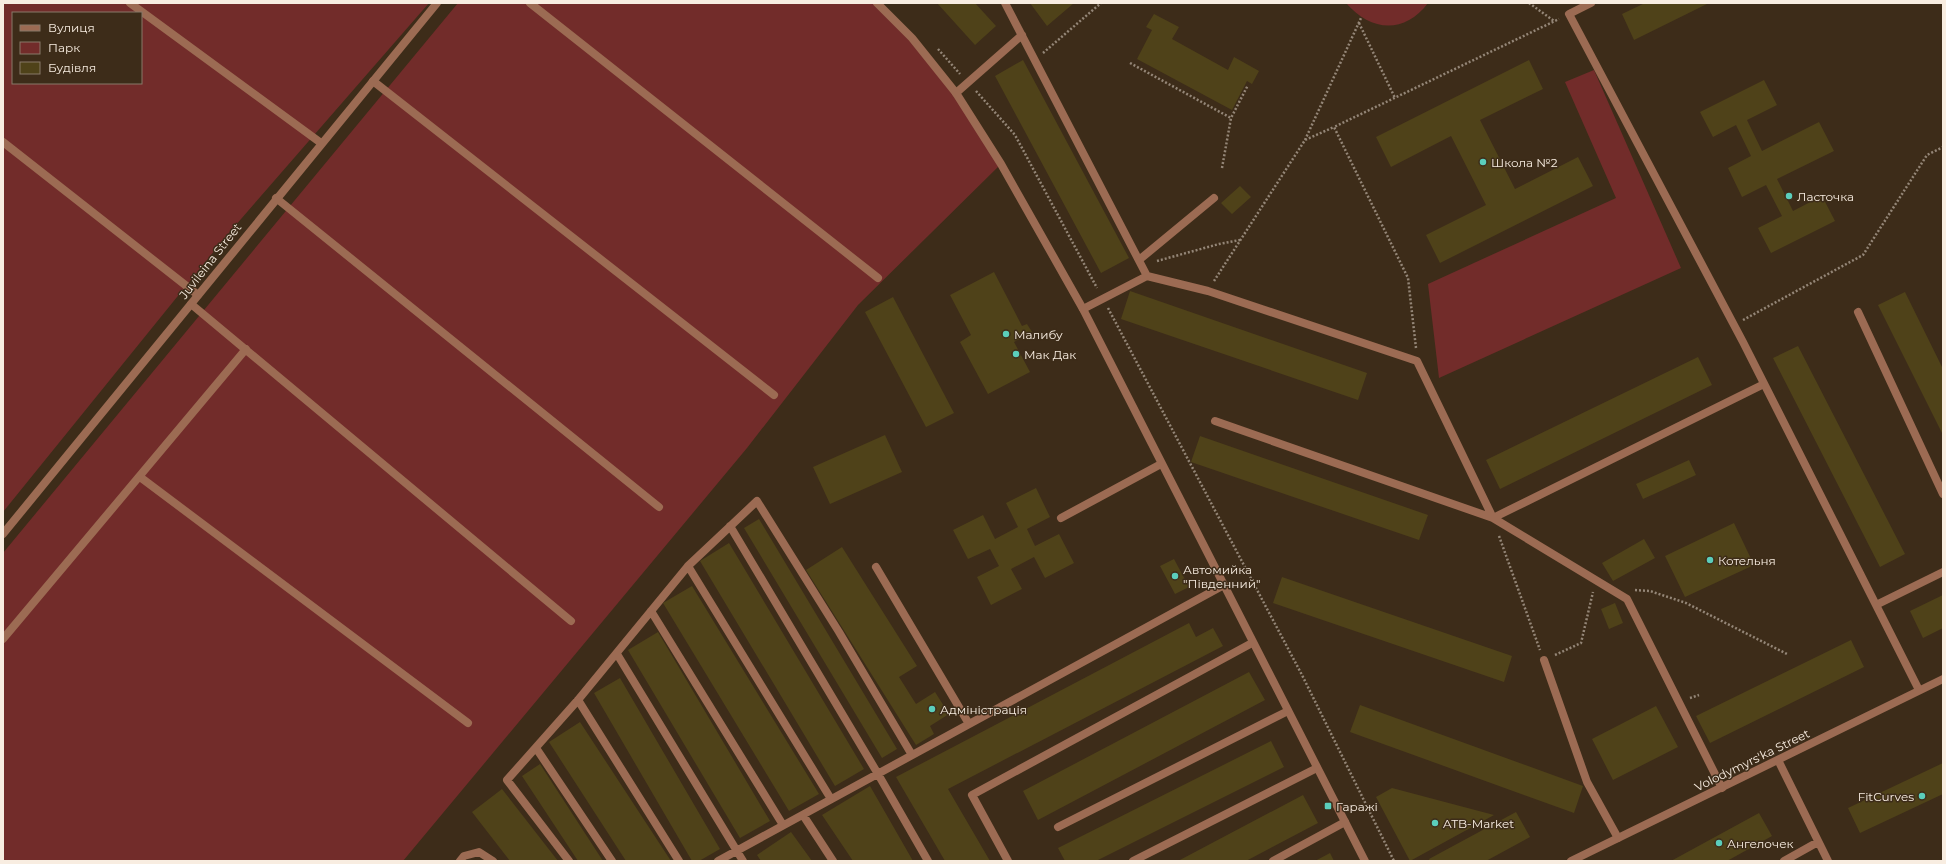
<svg xmlns="http://www.w3.org/2000/svg" width="1946" height="864" font-family="Montserrat,sans-serif">
<style>
.green{fill:#722c2a;fill-rule:evenodd}
.building{fill:#4f4219}
.lines{fill:none;stroke-linecap:round;stroke-linejoin:round}
.path{stroke:#948677;stroke-width:2.5;stroke-dasharray:2 2;stroke-linecap:butt}
.lane{stroke:#9c6b53;stroke-width:8}
.street{stroke:#9c6b53;stroke-width:8}
.poi-dot{fill:#5bcebb;stroke:#3d2c19;stroke-width:1.5}
.labels{text-anchor:middle;dominant-baseline:central;stroke-width:3;stroke-linejoin:round;paint-order:stroke}
.poi-label{font-size:12px;fill:#f8ede1;stroke:#3d2c19;text-anchor:start}
.street-label{font-size:12px;fill:#f8ede1;stroke:#3d2c19}
</style>
<rect width="100%" height="100%" fill="#3d2c19"/>
<path class="green" d="M3 3H429L228 234 3 512ZM13 13H141V83H13Z
M458 3H877L956 93 1001 164 858 305 747 448 403 861H3V553Z
M1346 3H1428C1404 35 1370 31 1346 3Z
M1594 70 1681 268 1439 378 1428 284 1616 198 1565 82Z"/>
<path class="building" d="M937 3H975L996 26 975 45Z
M1030 3H1074L1047 26Z
M1645 3H1709L1634 40 1622 14Z
M1154 14 1179 27 1172 39 1228 70 1234 57 1259 71 1252 84 1247 81 1232 110 1137 59 1152 30 1146 27Z
M1023 60 1129 258 1101 273 995 76Z
M1529 60 1543 89 1480 120 1515 189 1578 157 1593 186 1440 263 1426 235 1486 205 1451 136 1391 167 1376 137Z
M1764 80 1777 105 1747 120 1762 151 1819 122 1834 151 1777 179 1793 211 1822 196 1835 221 1771 253 1758 228 1782 216 1766 185 1742 197 1728 168 1751 156 1736 125 1713 137 1700 112Z
M1240 186 1251 197 1232 214 1221 203Z
M994 272 1022 326 1027 324 1032 332 1014 342 1030 372 988 394 960 342 971 335 950 295Z
M1130 291 1367 373 1358 400 1121 319Z
M1905 292 1943 369V435L1878 305Z
M893 297 954 413 926 427 865 312Z
M1798 346 1905 554 1880 567 1773 358Z
M1698 357 1712 385 1500 489 1486 460Z
M885 435 902 472 830 504 813 467Z
M1200 436 1428 515 1419 540 1191 462Z
M1689 460 1696 475 1643 499 1636 484Z
M1036 488 1050 517 1027 529 1035 546 1059 534 1074 563 1045 578 1034 557 1011 569 1022 589 991 605 977 577 999 566 990 549 968 559 953 530 983 515 995 539 1018 527 1006 503Z
M759 519 897 749 882 758 744 528Z
M1734 523 1754 565 1685 597 1665 556Z
M1644 539 1655 558 1613 581 1602 563Z
M729 543 864 769 835 786 700 561Z
M842 547 917 666 899 677 916 704 935 692 949 714 930 726 934 734 916 745 806 570Z
M1174 559 1189 587 1175 594 1160 566Z
M1282 577 1512 656 1504 682 1273 603Z
M692 586 819 794 789 811 663 603Z
M1943 595V628L1923 638 1910 611Z
M1615 603 1623 623 1609 629 1601 609Z
M1189 623 1196 637 1213 628 1223 646 948 789 990 861H945L896 777Z
M658 632 770 821 740 838 628 650Z
M1851 640 1864 667 1710 743 1696 716Z
M1249 672 1265 700 1038 820 1023 791Z
M620 678 720 849 699 861H692L594 693Z
M1360 705 1583 786 1574 813 1350 732Z
M1656 706 1678 747 1613 780 1592 739Z
M580 722 671 861H626L549 742Z
M1271 741 1284 767 1096 861H1065L1058 848Z
M1943 763V794L1860 833 1848 808Z
M540 764 603 861H578L522 776Z
M870 786 913 861H853L822 815Z
M1392 788 1494 815 1410 861 1376 797Z
M502 789 558 861H510L472 812Z
M1303 795 1318 823 1246 861H1178Z
M1516 812 1530 837 1486 861H1430L1429 859Z
M1759 813 1772 836 1727 861H1671Z
M791 832 812 861H761L757 855Z
M1330 853 1334 861H1315Z"/>
<g class="lines">
<path class="path" d="M1529 3 1554 21
M1359 23 1395 98
M938 49 960 74
M1043 53 1101 3
M1130 63 1231 118
M976 91 1015 135 1097 288
M1305 140 1361 18
M1222 168 1231 118 1248 85
M1157 261 1219 244 1240 240
M1214 281 1305 140 1334 127
M1108 308 1302 675 1394 861
M1743 320 1863 255 1927 155 1943 147
M1416 348 1408 278 1334 127 1559 19
M1499 536 1540 650
M1635 590 1650 591 1686 603 1787 654
M1555 655 1581 643 1593 592
M1690 698 1699 695"/>
<path class="lane" d="M130 3 321 143
M530 3 878 278
M1005 3 1147 276
M1591 3 1569 14 1743 342 1919 690
M373 81 774 395
M956 93 1022 35
M3 142 198 295
M276 198 659 507
M1139 260 1214 198
M191 304 571 621
M1083 309 1147 276 1208 291 1417 361 1493 518 1627 599 1722 788
M1858 312 1943 494
M1215 421 1493 518 1764 384
M140 477 468 723
M1061 518 1161 464
M730 526 878 774 928 861
M688 566 831 799
M876 567 969 724
M1876 605 1943 572
M651 611 783 825
M3 639 246 349
M617 654 743 861
M1544 660 1587 782 1618 838
M578 700 679 861
M536 748 612 861
M1778 760 1828 861
M803 815 833 861
M1058 827 1288 711
M460 861 464 856 479 852 493 861
M569 861 507 780 578 700 688 566 757 501 839 632 912 755
M718 861 1224 585
M1008 861 972 795 1252 643
M1133 861 1317 768
M1273 861 1345 822
M1784 861 1818 842"/>
<path class="street" d="M877 3 912 38 956 93 1001 164 1083 309 1365 861
M3 534 437 3
M1571 861 1943 679"/>
</g>
<g class="poi-dot">
<circle cx="1483" cy="162" r="4"/>
<circle cx="1789" cy="196" r="4"/>
<circle cx="1006" cy="334" r="4"/>
<circle cx="1016" cy="354" r="4"/>
<circle cx="1710" cy="560" r="4"/>
<circle cx="1175" cy="576" r="4"/>
<circle cx="932" cy="709" r="4"/>
<circle cx="1922" cy="796" r="4"/>
<rect x="1324" y="802" width="8" height="8" rx="2"/>
<circle cx="1435" cy="823" r="4"/>
<circle cx="1719" cy="843" r="4"/>
</g>
<g class="labels">
<g class="poi-label">
<text x="1491" y="162">Школа №2</text>
<text x="1797" y="196">Ласточка</text>
<text x="1014" y="334">Малибу</text>
<text x="1024" y="354">Мак Дак</text>
<text x="1718" y="560">Котельня</text>
<text x="1183" y="569">Автомийка<tspan x="1183" dy="14">"Південний"</tspan></text>
<text x="940" y="709">Адміністрація</text>
<text x="1914" y="796" text-anchor="end">FitCurves</text>
<text x="1336" y="806">Гаражі</text>
<text x="1443" y="823">ATB-Market</text>
<text x="1727" y="843">Ангелочек</text>
</g>
<g class="street-label">
<text transform="translate(210 261) rotate(-52)">Juvileina Street</text>
<text transform="translate(1752 760) rotate(-26)">Volodymyrs'ka Street</text>
</g>
</g>
<rect width="1946" height="864" fill="none" stroke="#f8ede1" stroke-width="8"/>
<rect x="12" y="12" width="130" height="72" fill="#3d2c19" stroke="#887969"/>
<rect x="20" y="25" width="20" height="6" fill="#9c6b53" stroke="#887969"/>
<text x="48" y="32" font-size="12" fill="#f8ede1">Вулиця</text>
<rect x="20" y="42" width="20" height="12" fill="#722c2a" stroke="#887969"/>
<text x="48" y="52" font-size="12" fill="#f8ede1">Парк</text>
<rect x="20" y="62" width="20" height="12" fill="#4f4219" stroke="#887969"/>
<text x="48" y="72" font-size="12" fill="#f8ede1">Будівля</text>
</svg>
